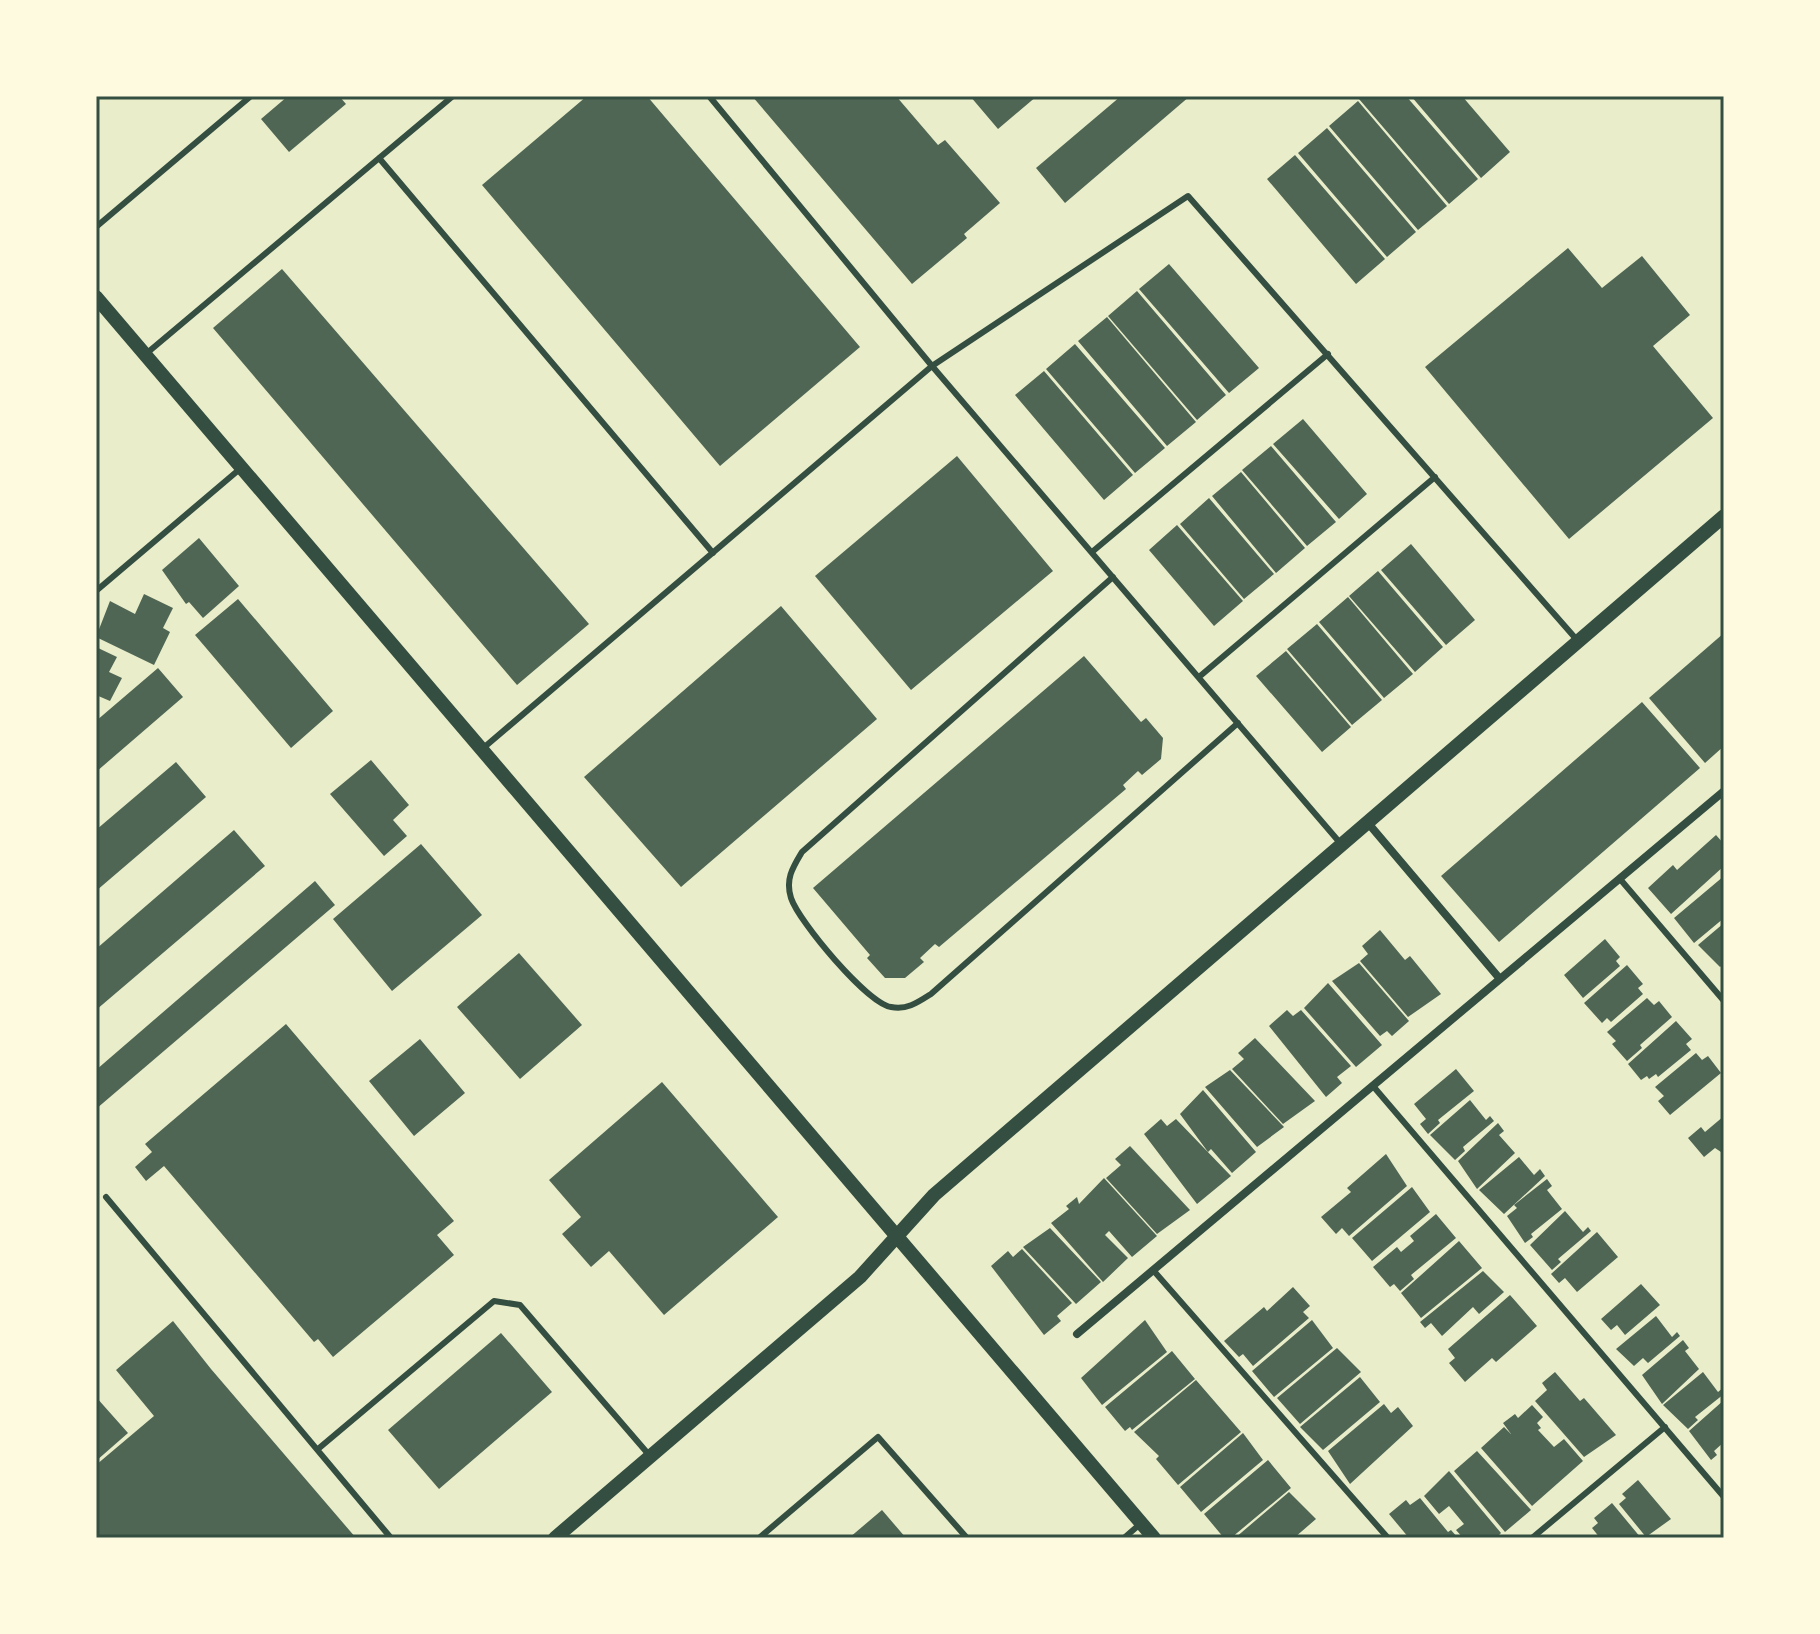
<svg xmlns="http://www.w3.org/2000/svg" width="1820" height="1634" font-family="'Source Serif 4',serif">
<style>
.building{fill:#4f6655}
.lines{fill:none;stroke-linecap:round;stroke-linejoin:round}
.service{stroke:#344e41;stroke-width:6}
.minor{stroke:#344e41;stroke-width:8}
.tertiary{stroke:#344e41;stroke-width:14}
.neatline{fill:none;stroke:#344e41;stroke-width:3}
</style>
<rect width="100%" height="100%" fill="#e9edc9"/>
<path class="building" d="M288 96H339L346 104 289 152 261 119Z
M587 96H647L860 347 720 466 482 185Z
M752 96H896L938 145 945 140 1000 203 964 234 967 238 912 284Z
M970 96H1037L998 129Z
M1121 96H1190L1065 203 1036 168Z
M1364 96H1406L1478 179 1449 204 1359 99Z
M1411 96H1462L1510 152 1481 178Z
M1358 101 1447 206 1418 230 1329 126Z
M1327 128 1416 232 1387 257 1298 153Z
M1295 155 1385 259 1356 284 1267 179Z
M1568 248 1602 288 1642 256 1690 315 1653 346 1713 418 1569 539 1425 367Z
M1169 264 1259 368 1229 393 1139 289Z
M282 269 589 624 517 685 213 328Z
M1137 291 1226 395 1197 420 1108 316Z
M1107 317 1196 422 1167 446 1078 341Z
M1075 344 1165 448 1135 473 1046 369Z
M1044 371 1133 475 1104 500 1015 395Z
M1303 419 1367 494 1339 519 1273 444Z
M1271 446 1336 522 1307 546 1242 470Z
M957 456 1053 571 911 690 815 576Z
M1241 472 1305 548 1276 573 1212 496Z
M1209 498 1274 574 1244 599 1180 524Z
M1177 525 1243 601 1214 626 1149 550Z
M199 538 239 586 203 618 189 602 186 604 162 570Z
M1411 544 1475 620 1446 645 1381 570Z
M1378 571 1443 647 1415 672 1349 596Z
M144 594 173 608 163 628 170 632 154 665 96 637 110 601 135 614Z
M1348 597 1413 674 1384 698 1319 622Z
M238 599 333 711 291 748 195 635Z
M781 606 877 719 681 887 584 777Z
M1317 624 1382 700 1352 725 1287 649Z
M1724 633V746L1705 763 1649 698Z
M96 647 117 657 109 672 122 678 110 701 96 695Z
M1286 651 1351 727 1322 752 1256 676Z
M1084 656 1141 722 1146 718 1163 738 1161 759 1142 775 1138 771 1123 785 1126 789 939 947 935 944 920 958 924 962 905 978H885L867 958 870 955 813 888Z
M158 668 183 697 96 772V721Z
M1642 702 1700 768 1499 942 1441 876Z
M371 760 409 805 393 820 407 836 384 856 330 794Z
M176 762 206 797 96 891V830Z
M234 830 265 866 96 1010V949Z
M1716 835 1724 844V866L1671 914 1648 888 1673 865 1677 870Z
M421 844 482 915 392 991 333 919Z
M1724 876V918L1694 943 1674 918Z
M315 881 335 905 96 1109V1070Z
M1724 923V964L1720 967 1698 945Z
M1380 930 1405 960 1410 956 1441 994 1408 1017 1360 961 1368 954 1362 946Z
M1605 939 1620 957 1616 961 1620 966 1583 998 1564 975Z
M519 953 582 1025 520 1079 457 1007Z
M1359 963 1409 1021 1392 1036 1387 1031 1380 1036 1332 981Z
M1627 965 1643 984 1638 988 1643 994 1611 1022 1607 1018 1602 1023 1584 1003Z
M1328 983 1382 1045 1356 1067 1304 1008Z
M1647 998 1654 1005 1659 1001 1672 1017 1640 1045 1642 1048 1627 1061 1612 1044 1616 1041 1607 1032Z
M1287 1010 1293 1016 1301 1010 1351 1066 1337 1077 1342 1083 1326 1097 1269 1026Z
M1676 1021 1692 1039 1686 1044 1691 1050 1658 1077 1656 1074 1649 1079 1647 1076 1641 1080 1628 1064Z
M286 1024 454 1221 437 1235 454 1255 333 1357 318 1339 314 1342 164 1166 146 1181 135 1167 152 1152 145 1144Z
M1255 1038 1315 1101 1283 1124 1232 1069 1244 1059 1238 1053Z
M420 1039 465 1093 414 1136 369 1081Z
M1696 1053 1702 1060 1708 1056 1721 1073 1670 1115 1658 1101 1664 1096 1655 1087Z
M1456 1069 1474 1091 1438 1120 1440 1123 1428 1134 1420 1124 1426 1119 1414 1104Z
M1230 1070 1284 1127 1257 1147 1205 1087Z
M662 1082 778 1217 664 1315 609 1251 591 1267 562 1234 581 1217 549 1180Z
M1203 1090 1256 1152 1232 1173 1211 1149 1208 1152 1180 1114Z
M1470 1100 1486 1120 1490 1116 1494 1121 1463 1147 1465 1151 1455 1160 1430 1135Z
M1724 1116V1154L1715 1148 1704 1157 1688 1138 1701 1127 1705 1132Z
M1161 1119 1167 1126 1176 1119 1231 1176 1197 1204 1144 1134Z
M1498 1123 1504 1131 1499 1135 1515 1153 1477 1189 1458 1161Z
M1130 1146 1190 1210 1157 1234 1106 1178 1121 1165 1115 1159Z
M1386 1154 1407 1186 1349 1236 1342 1228 1336 1234 1321 1217 1351 1192 1347 1188Z
M1519 1157 1534 1175 1540 1169 1545 1176 1504 1214 1479 1190Z
M1104 1178 1157 1236 1132 1257 1109 1231 1105 1235 1128 1258 1103 1282 1051 1223 1069 1209 1066 1206 1077 1197 1079 1204Z
M1547 1179 1552 1186 1547 1190 1562 1209 1531 1234 1533 1237 1525 1243 1507 1216 1517 1208 1514 1205Z
M1412 1187 1430 1212 1372 1261 1352 1238Z
M1565 1211 1583 1232 1588 1227 1591 1231 1558 1259 1561 1262 1552 1270 1530 1245Z
M1436 1214 1456 1238 1411 1275 1414 1279 1400 1291 1394 1284 1390 1287 1373 1267 1397 1247 1401 1252 1414 1241 1410 1236Z
M1050 1228 1101 1282 1076 1304 1023 1247Z
M1597 1232 1618 1257 1577 1292 1565 1278 1559 1283 1551 1274Z
M1459 1241 1482 1268 1421 1318 1401 1293Z
M1022 1249 1072 1303 1057 1316 1061 1321 1044 1335 991 1266 1008 1251 1013 1257Z
M1483 1271 1504 1292 1479 1314 1473 1307 1442 1336 1431 1323 1425 1328 1420 1322Z
M1641 1284 1660 1305 1625 1335 1617 1325 1611 1330 1601 1319Z
M1293 1287 1310 1306 1303 1312 1309 1318 1253 1366 1243 1354 1239 1357 1224 1341 1264 1307 1267 1311Z
M1510 1295 1537 1326 1496 1362 1492 1358 1465 1382 1449 1363 1455 1358 1448 1349Z
M1656 1316 1672 1337 1677 1332 1680 1336 1648 1363 1643 1358 1634 1366 1616 1349Z
M1145 1320 1167 1352 1102 1405 1081 1378Z
M1312 1320 1333 1348 1274 1397 1252 1371Z
M173 1321 211 1369 356 1538H96V1465L154 1416 116 1370Z
M501 1333 552 1392 439 1489 388 1430Z
M1683 1340 1689 1348 1685 1351 1699 1369 1662 1404 1642 1375Z
M1337 1348 1361 1372 1300 1424 1277 1398Z
M1172 1351 1195 1379 1132 1430 1130 1427 1125 1431 1105 1407Z
M1555 1372 1580 1401 1584 1398 1616 1435 1584 1457 1535 1401 1547 1390 1542 1383Z
M1703 1372 1718 1392 1724 1387V1394L1695 1417 1698 1420 1688 1429 1663 1405Z
M1360 1377 1380 1402 1323 1450 1300 1427Z
M1196 1380 1241 1432 1178 1485 1156 1459 1159 1456 1134 1432Z
M96 1397 128 1433 96 1461Z
M1724 1400V1442L1714 1451 1717 1455 1711 1460 1689 1431Z
M1384 1404 1391 1413 1398 1407 1413 1426 1350 1484 1328 1451Z
M1532 1405 1543 1417 1537 1423 1541 1428 1538 1430 1554 1447 1564 1439 1583 1461 1532 1506 1481 1448 1504 1427 1511 1434 1503 1423 1515 1414 1518 1418Z
M1243 1433 1263 1460 1201 1512 1180 1487Z
M1477 1451 1531 1510 1505 1532 1454 1471Z
M1268 1460 1291 1488 1231 1538H1224L1204 1514Z
M1449 1471 1501 1533 1496 1538H1463L1456 1530 1464 1524 1449 1506 1439 1514 1424 1496Z
M1638 1480 1671 1519 1646 1537 1619 1504 1626 1498 1622 1494Z
M1289 1492 1316 1519 1294 1538H1235Z
M1420 1498 1448 1532 1451 1530 1458 1538H1409L1389 1514 1406 1500 1410 1505Z
M1612 1503 1641 1538H1600L1592 1528 1598 1523 1594 1518Z
M882 1510 906 1538H849Z"/>
<g class="lines">
<path class="service" d="M709 96 932 366 1188 196 1577 640
M379 158 713 553
M96 227 251 96
M147 353 453 96
M1092 552 1328 354
M1113 577 802 852C793 867 785 879 791 898 799 922 867 1003 891 1007 907 1010 917 1003 931 994L1238 723
M96 591 241 468
M1199 677 1435 477
M481 750 932 366 1341 844
M1620 879 1724 1001
M1373 1086 1724 1497
M106 1197 391 1538
M1153 1270 1388 1538
M318 1449 494 1301 520 1305 650 1456
M759 1538 878 1437 967 1538
M1124 1538 1139 1525
M1532 1538 1665 1427"/>
<path class="minor" d="M1368 823 1500 979
M1077 1334 1724 791"/>
<path class="tertiary" d="M96 297 1154 1538
M555 1538 860 1277 934 1195 1724 516"/>
</g>
<rect width="1820" height="1634" fill="none" stroke="#fefae0" stroke-width="196"/>
<rect x="98" y="98" width="1624" height="1438" class="neatline"/>
</svg>
